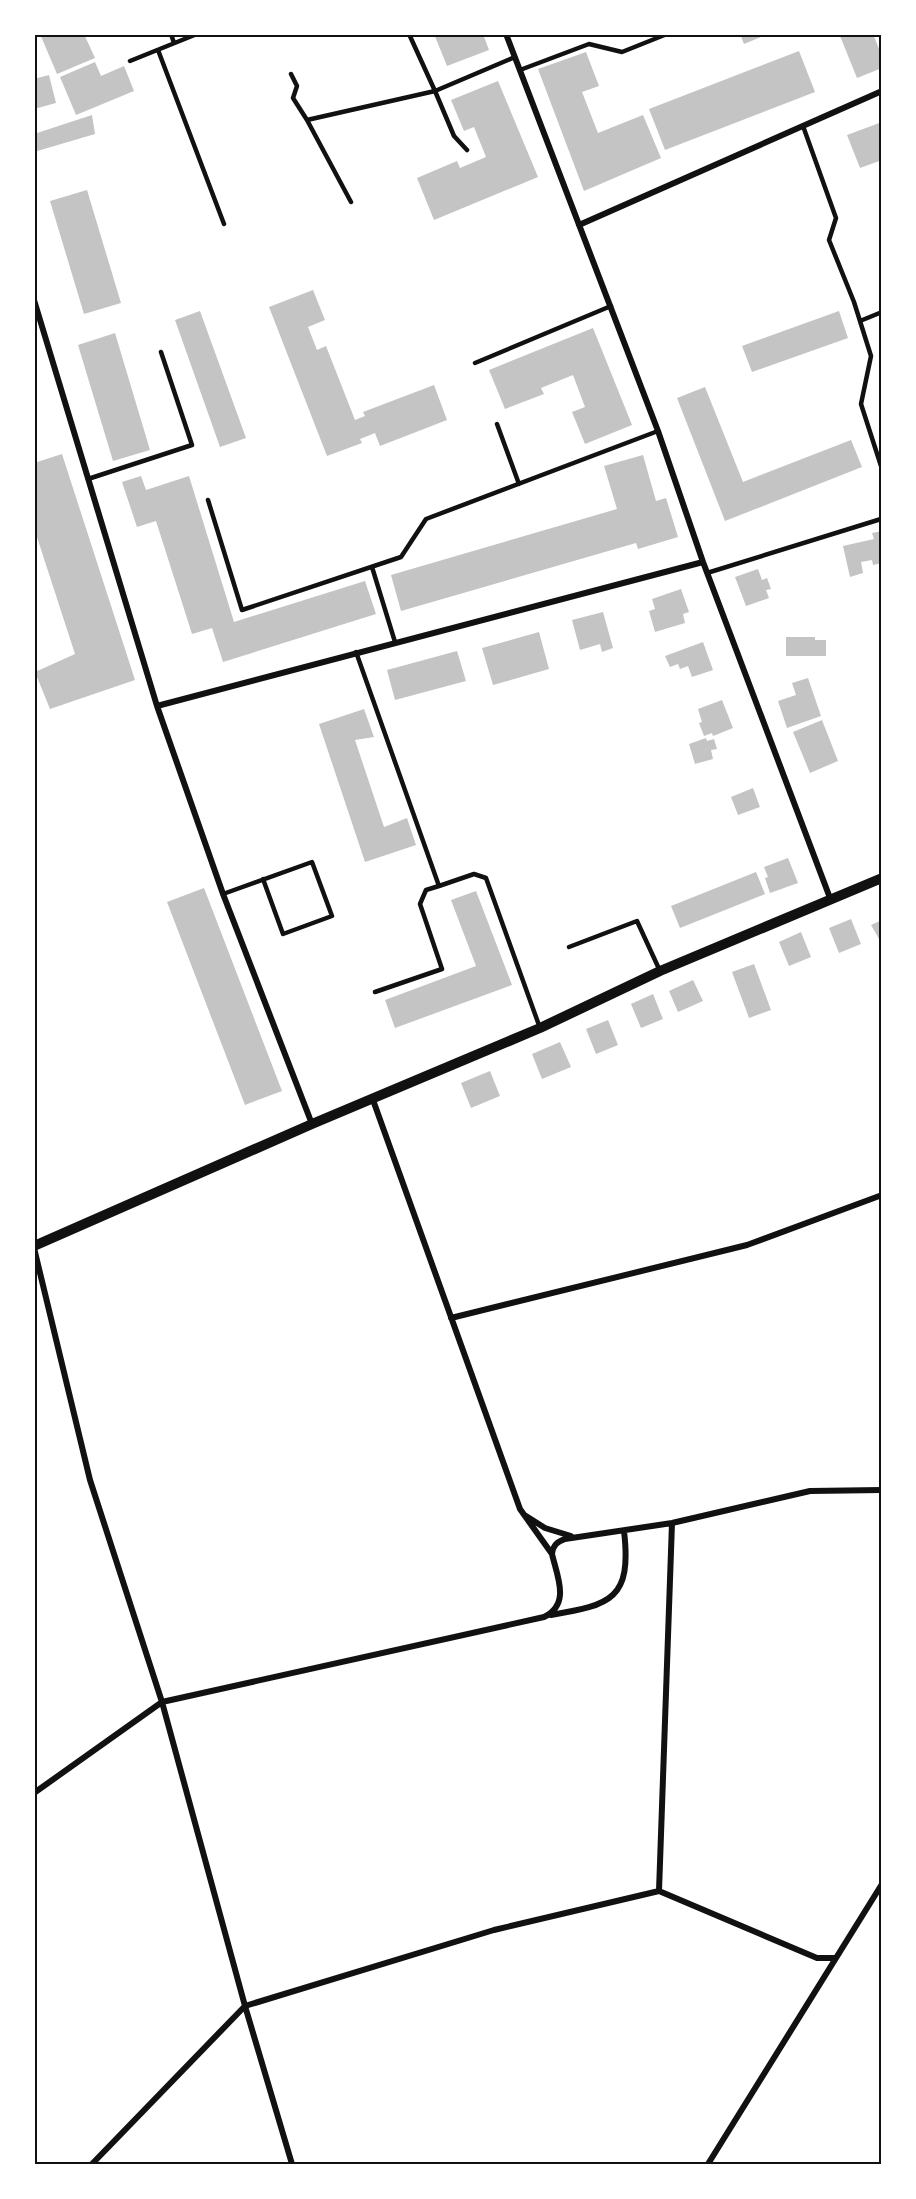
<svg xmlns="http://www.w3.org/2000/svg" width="916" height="2199" font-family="'Sofia Sans Condensed',sans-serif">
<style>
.building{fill:#c4c4c4}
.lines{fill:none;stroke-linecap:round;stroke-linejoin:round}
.service{stroke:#111;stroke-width:4.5}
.minor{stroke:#111;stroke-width:6}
.tertiary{stroke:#111;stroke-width:10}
.neatline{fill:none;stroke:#111;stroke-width:2}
</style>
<rect width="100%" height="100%" fill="#fff"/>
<path class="building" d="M40 34H84L95 58 57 74Z
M434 34H483L489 50 447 66Z
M740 34H766V35L744 44Z
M843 34H873L882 56V68L857 78 840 36Z
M799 51 815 92 665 150 649 109Z
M586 52 599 86 582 92 598 133 643 115 661 158 584 191 538 69Z
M95 62 101 76 124 66 134 91 76 115 60 77Z
M49 75 56 103 34 109V79Z
M498 81 538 177 434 220 417 178 457 161 460 168 486 157 474 127 464 131 451 100Z
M92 115 95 134 34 152V134Z
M882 122V160L860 168 847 135Z
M87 190 121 303 84 314 50 201Z
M313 290 325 320 308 327 317 350 326 346 355 420 365 416 363 412 434 385 447 420 380 446 375 433 360 439 362 443 327 456 269 307Z
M200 311 246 438 220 447 175 320Z
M839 311 848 338 752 372 742 346Z
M593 328 632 425 585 444 572 412 585 407 573 375 541 388 544 394 505 409 489 370Z
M115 333 150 450 113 461 78 345Z
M705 387 743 482 851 440 862 467 725 521 677 398Z
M62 454 135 680 50 709 35 672 75 654 34 528V463Z
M643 455 656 501 666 498 678 537 638 549 636 543 401 611 391 575 617 509 604 466Z
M141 476 146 490 189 476 234 622 365 581 376 614 223 662 212 628 192 634 156 521 137 527 122 482Z
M882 531V563L873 565 872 560 861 562 863 573 850 577 843 546 874 539 872 533Z
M758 569 762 580 767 578 771 589 766 590 769 598 746 606 735 577Z
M681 589 689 612 683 614 685 623 655 632 649 611 655 609 652 599Z
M603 612 613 648 602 652 600 644 580 650 572 620Z
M539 632 549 669 493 685 482 648Z
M786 637H815V640H826V656H786Z
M703 642 713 670 692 677 688 666 680 669 678 664 670 667 665 656Z
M457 651 466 681 395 700 387 670Z
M808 678 821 716 787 728 778 701 796 695 792 683Z
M722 700 733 728 713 736 712 733 704 736 699 723 702 722 698 709Z
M364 709 374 737 355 740 384 827 407 818 416 845 365 862 319 724Z
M822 720 838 761 810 773 793 732Z
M706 738 707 741 714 739 717 749 711 750 713 759 695 764 689 744Z
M753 788 760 807 738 815 731 797Z
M788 858 798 883 770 893 765 878 768 877 764 867Z
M756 872 765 894 680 928 671 906Z
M204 888 282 1091 245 1105 167 902Z
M476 891 512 985 395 1028 385 1000 476 966 451 900Z
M851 919 861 944 839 953 829 928Z
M882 920V944L871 925Z
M801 932 811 957 789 966 779 942Z
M754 964 771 1010 749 1018 732 972Z
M693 980 703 1001 678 1012 669 991Z
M653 994 663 1019 641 1028 631 1004Z
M608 1020 618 1045 596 1054 586 1029Z
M560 1042 571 1067 542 1079 532 1054Z
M490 1071 500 1096 471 1108 461 1083Z"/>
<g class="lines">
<path class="service" d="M171 34 174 43
M158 50 224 224
M130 61 197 34
M520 70 589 44 622 52 667 34
M291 74 297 86 293 98 307 120 351 202
M307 120 435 91 409 34
M803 126 836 218 829 240 854 302 871 356 861 404 881 466
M467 150 454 136 435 91 515 57
M860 321 882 312
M475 363 611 306
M497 424 519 484
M88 479 192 445 161 352
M208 500 242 610 401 557 426 519 658 431
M372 567 395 642
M707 573 881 519
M356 652 439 886 474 874 486 878 540 1028
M223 894 312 862 332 916 283 934 263 879
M569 947 637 921 660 971
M375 992 442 969 420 904 426 890 439 886"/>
<path class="minor" d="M506 34 658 431 703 562 830 898
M579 225 882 91
M34 300 157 706 223 894 312 1124
M157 706 703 562
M373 1100 520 1509 552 1554
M34 1248 90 1480 162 1702 245 2006 292 2164
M451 1318 747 1245 882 1195
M526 1516 545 1528 571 1536
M551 1615C611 1605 632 1599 624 1531
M34 1793 162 1702 544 1617C571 1604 557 1576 552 1554 553 1545 557 1542 565 1539L672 1523 810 1491 882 1490
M659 1891 672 1523
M92 2164 245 2006 494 1930 659 1891 817 1958H834
M708 2164 882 1884"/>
<path class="tertiary" d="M34 1246 312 1124 540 1028 660 971 882 878"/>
</g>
<rect width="916" height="2199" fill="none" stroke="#ffffff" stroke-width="72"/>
<rect x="36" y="36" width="844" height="2127" class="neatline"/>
</svg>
